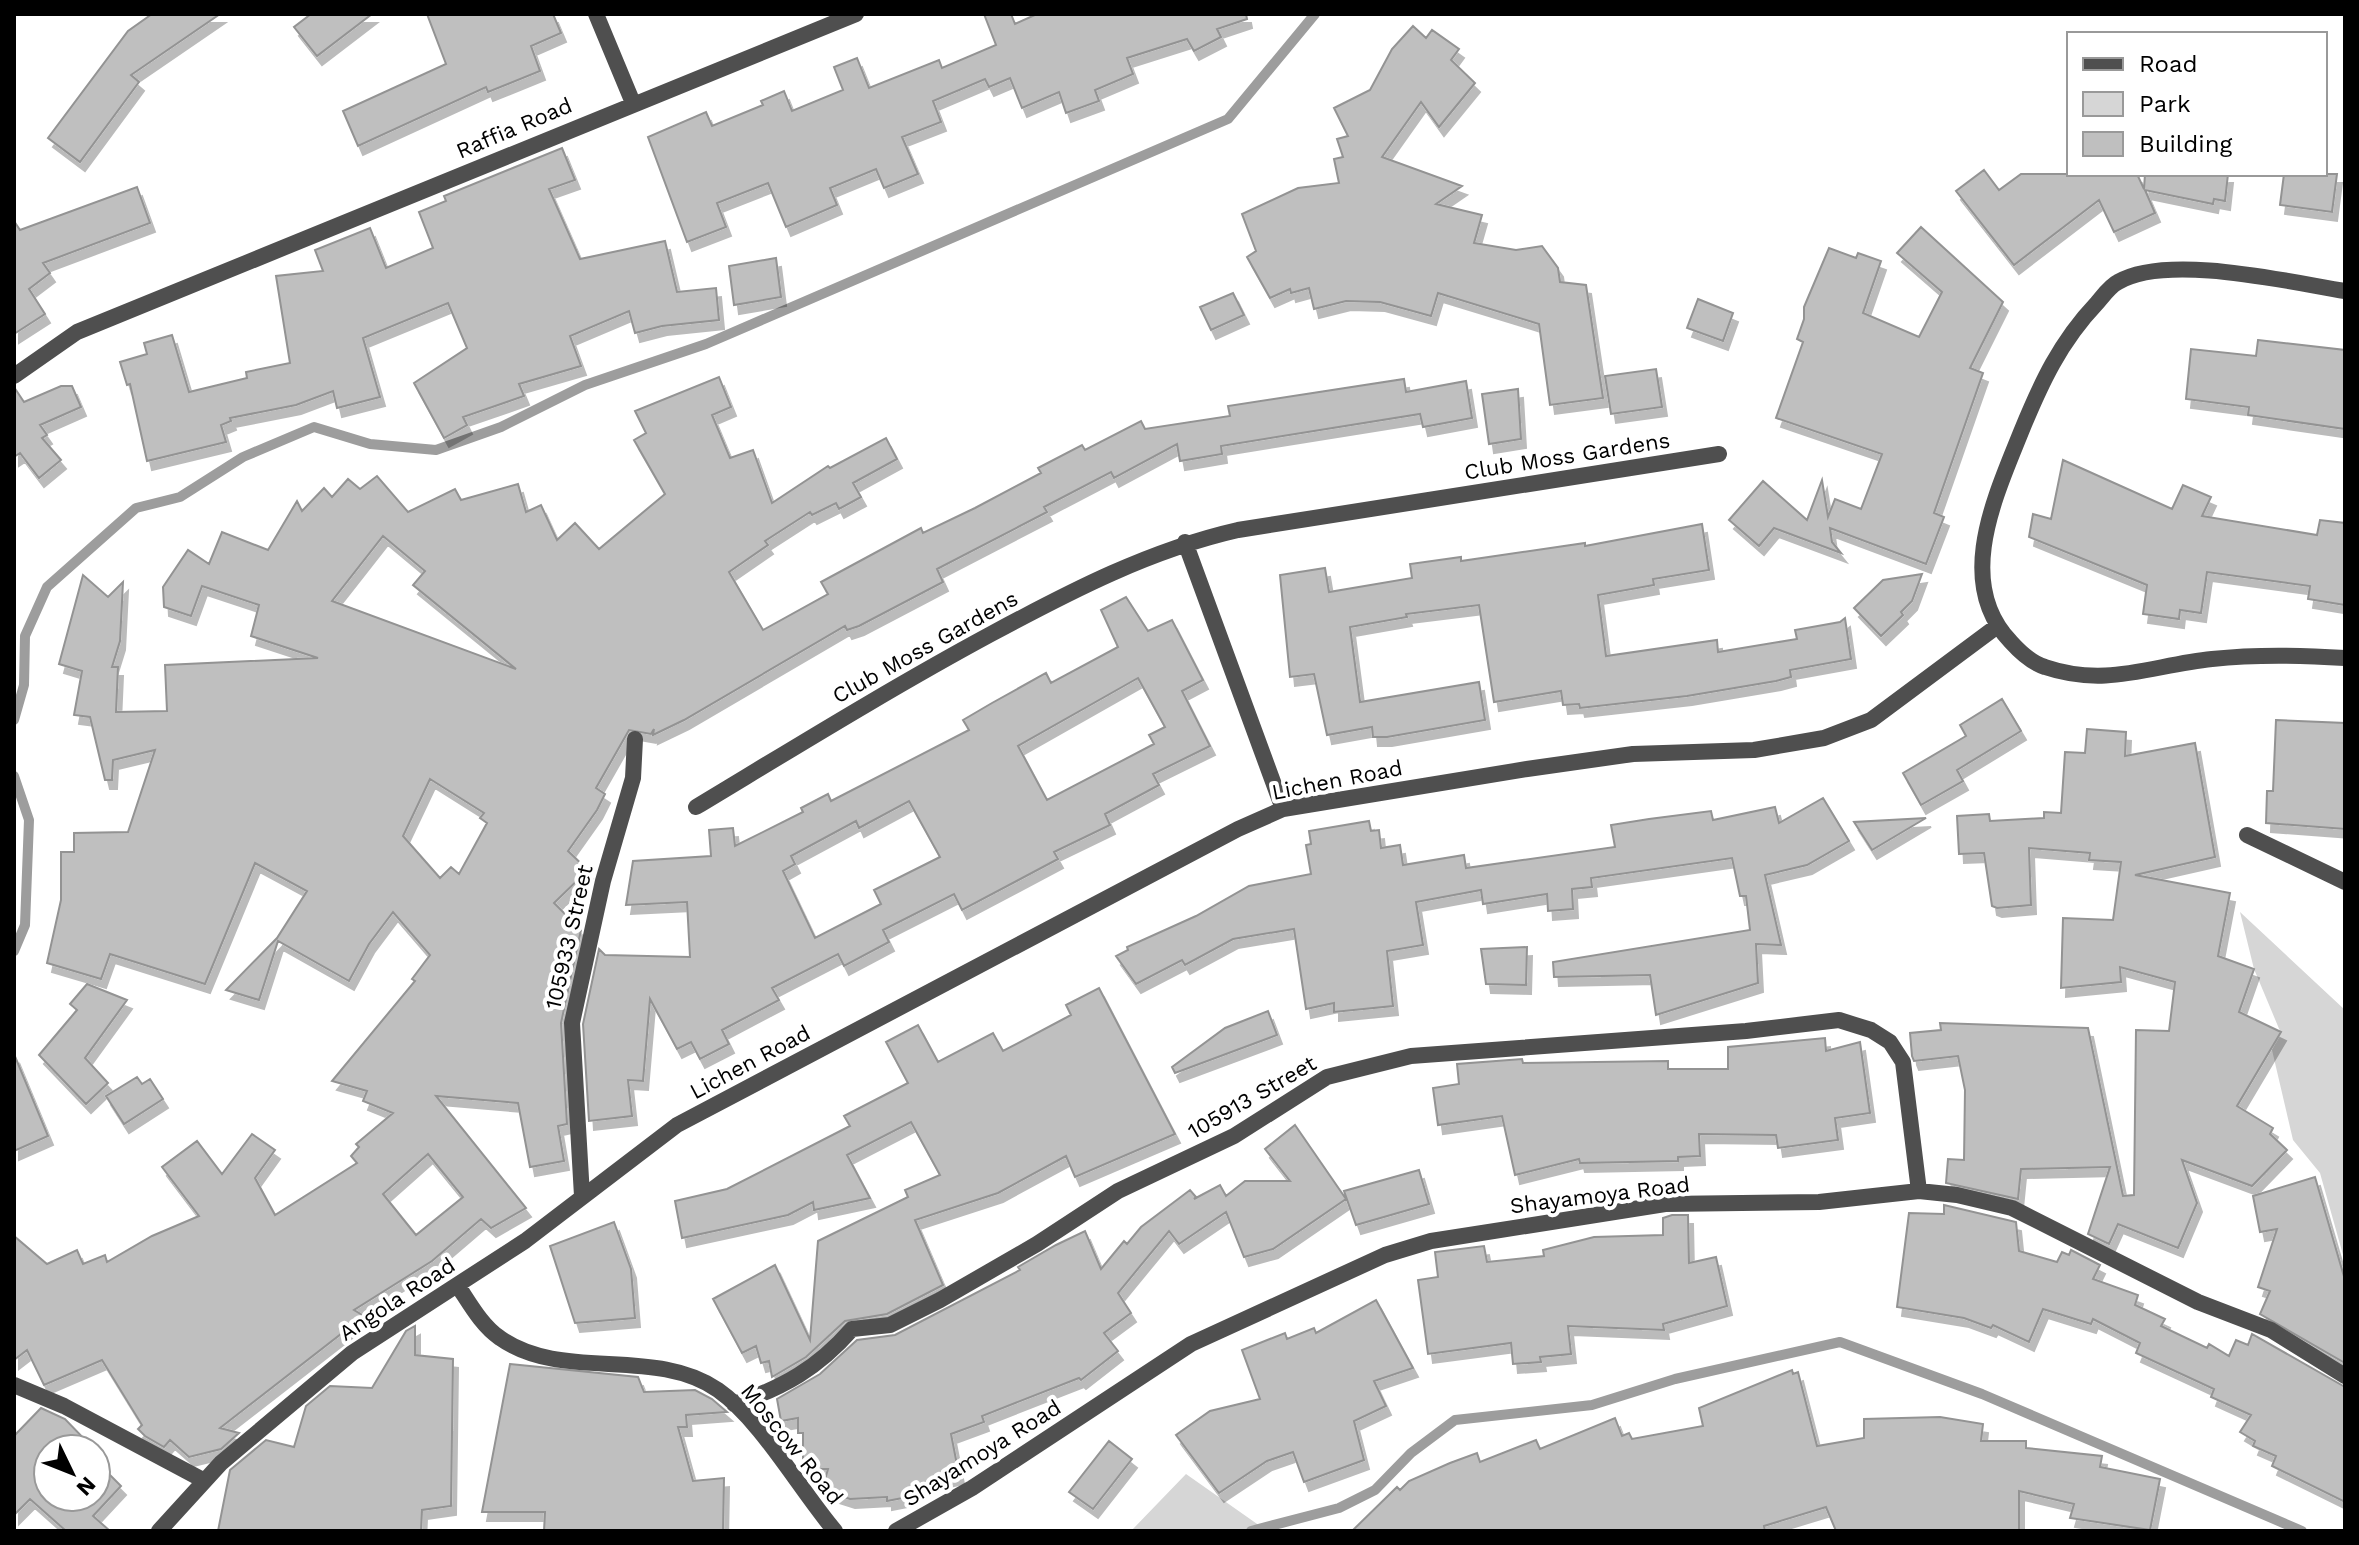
<svg xmlns="http://www.w3.org/2000/svg" width="2359" height="1545" font-family="'Work Sans',sans-serif">
<style>
.green{fill:#d6d6d6}
.lines{fill:none;stroke-linecap:round;stroke-linejoin:round}
.stream{stroke:#9d9d9d;stroke-width:10}
.building{fill:#bfbfbf;stroke:#939393;stroke-width:2;fill-rule:evenodd;filter:url(#shadow)}
.minor{stroke:#4f4f4f;stroke-width:16}
.labels{text-anchor:middle;dominant-baseline:central;stroke-width:8;stroke-linejoin:round;paint-order:stroke}
.street-label{font-size:22px;fill:#000;stroke:#fff}
</style>
<defs>
<filter id="shadow"><feDropShadow dx="5" dy="9" stdDeviation="0" flood-color="#0004"/></filter>
</defs>
<rect width="100%" height="100%" fill="#fff"/>
<path class="green" d="M2240 912 2345 1010V1262L2320 1173 2293 1140 2272 1050 2280 1031 2254 969Z
M1186 1474 1260 1526 1256 1531H1131Z"/>
<g class="lines">
<path class="stream" d="M14 720 24 685 25 636 47 587 136 508 180 497 243 457 314 427 370 444 436 450 501 427 585 385 706 344 1228 119 1315 14
M14 776 29 820 25 925 14 951
M1251 1531 1339 1508 1375 1490 1411 1453 1455 1420 1592 1405 1675 1379 1840 1342 1982 1394 2302 1531"/>
</g>
<path class="building" d="M152 14H220L131 75 139 82 80 162 48 138 128 31Z
M311 14H372L317 56 294 27Z
M427 14H553L561 33 531 46 540 71 488 92 486 87 358 146 343 111 446 64Z
M984 14H1011L1015 24 1037 14H1246L1247 19 1217 29 1221 37 1194 51 1187 39 1127 58 1133 74 1095 90 1099 101 1066 113 1059 92 1022 108 1010 78 989 87 985 79 933 101 941 122 902 137 918 174 884 188 876 169 830 188 837 205 786 227 768 183 717 203 726 227 687 242 648 137 706 112 712 126 763 105 761 101 784 91 792 111 843 90 834 67 857 58 869 88 939 60 942 68 996 45Z
M1413 26 1426 38 1432 30 1459 49 1451 60 1475 83 1439 127 1421 102 1382 157 1462 186 1436 204 1482 215 1474 243 1516 250 1542 246 1558 268 1560 282 1586 285 1603 398 1550 405 1539 324 1438 293 1431 316 1380 302 1346 301 1314 309 1309 288 1291 293 1290 289 1270 298 1247 257 1256 251 1242 214 1298 188 1339 183 1334 159 1343 157 1337 139 1348 136 1334 108 1370 90 1392 49Z
M562 148 575 180 549 189 580 259 665 241 677 292 716 288 719 320 662 326 635 333 629 311 570 336 581 366 519 384 524 396 463 417 467 425 444 438 414 383 467 348 448 303 363 338 380 397 337 408 333 391 296 405 230 418 231 421 221 425 226 442 147 461 130 384 127 385 120 362 147 354 144 343 172 335 189 392 247 378 246 372 290 363 276 276 323 271 315 250 370 228 386 268 433 248 419 212 446 201 444 196Z
M1984 170 1999 190 2021 174H2137L2144 189 2145 174H2228L2225 201 2214 199 2213 204 2145 190 2155 213 2114 232 2099 200 2014 265 1956 191Z
M2284 174H2337L2332 212 2280 205Z
M137 187 150 223 43 263 50 273 29 289 45 314 14 334V221L20 230Z
M1921 227 2003 302 1970 368 1983 373 1934 513 1944 517 1926 564 1830 528 1832 542 1841 553 1774 528 1759 546 1729 520 1763 481 1807 520 1822 480 1828 517 1835 499 1861 509 1882 454 1776 418 1803 342 1797 339 1804 319V307L1829 248 1856 258 1858 253 1881 261 1863 313 1919 337 1942 292 1897 253Z
M776 258 781 297 734 305 729 266Z
M1233 293 1244 315 1211 330 1200 307Z
M1698 299 1733 313 1723 341 1687 328Z
M2258 340 2345 350V429L2248 415 2249 407 2186 399 2191 349 2256 356Z
M1656 369 1662 407 1611 414 1605 376Z
M719 377 731 407 712 415 730 458 753 450 772 503 828 466 830 468 886 438 897 459 853 483 861 497 839 509 836 503 812 515 810 512 765 541 768 545 729 572 763 630 828 594 821 582 921 528 923 533 975 508 1041 473 1038 468 1082 445 1085 450 1141 421 1145 429 1230 416 1228 406 1404 379 1406 392 1466 381 1472 418 1423 427 1420 414 1221 446 1222 454 1180 461 1177 444 1114 478 1111 472 1044 507 1047 512 937 569 943 582 859 626 847 630 845 626 684 720 653 735 654 729 651 734 629 730 596 788 605 794 597 810 568 851 588 870 554 903 581 930 561 1023 567 1124 558 1126 564 1161 530 1167 518 1103 436 1096 526 1208 491 1228 481 1219 432 1261 354 1310 364 1316 220 1428 239 1433 221 1449 189 1457 170 1440 164 1447 145 1436 138 1429 142 1425 102 1360 44 1385 27 1350 14 1360V1236L47 1264 77 1250 83 1264 105 1255 107 1262 152 1236 199 1216 162 1167 197 1141 222 1174 252 1134 275 1150 255 1178 275 1215 357 1163 351 1156 359 1147 356 1144 393 1113 363 1101 367 1091 332 1081 415 981 412 979 430 955 393 912 369 944 349 981 278 941 259 1000 226 990 277 938 307 891 255 863 205 984 110 954 101 979 47 963 61 900V852H74V833L128 832 155 750 113 760 112 780H105L90 717 74 715 82 671 59 664 83 575 108 597 123 582 120 641 112 667H118L116 712 167 711 165 665 318 658 251 636 259 605 202 586 191 616 164 607 163 587 188 550 209 564 222 532 268 550 297 501 302 511 324 488 332 497 348 479 360 489 377 476 408 512 455 489 461 500 518 484 526 512 541 505 557 540 575 523 599 549 665 494 634 440 646 433 635 411ZM383 536 425 571 413 585 516 669 332 601ZM430 779 484 813 480 818 487 823 459 874 451 867 440 878 403 836ZM428 1154 463 1197 416 1235 383 1194Z
M61 386H72L81 407 40 425 47 435 42 438 61 460 39 478 20 453 14 457V387L24 402Z
M1518 389 1521 439 1489 444 1482 394Z
M2063 460 2172 509 2183 485 2211 497 2202 516 2317 535 2320 520 2345 523V605L2308 599 2310 586 2207 572 2201 613 2180 610 2179 619 2143 614 2147 585 2029 537 2033 514 2051 519Z
M1702 524 1709 570 1653 579 1654 585 1598 595 1606 656 1717 640 1718 652 1797 639 1795 630 1840 622 1845 618 1851 659 1790 670 1791 677 1776 681 1687 696 1580 708 1579 704 1563 705 1561 691 1494 702 1479 605 1406 614 1407 617 1350 627 1360 702 1479 682 1485 720 1387 737H1373L1372 727 1327 735 1314 674 1290 677 1280 575 1325 568 1329 592 1412 578 1410 564 1461 557V561L1585 543V546Z
M1922 574 1912 601 1901 612 1903 615 1881 636 1854 608 1883 580Z
M1126 597 1148 631 1172 620 1203 680 1182 691 1210 746 1153 774 1159 785 1105 814 1110 825 1054 852 1058 859 962 910 954 894 883 930 889 942 844 966 838 954 772 988 779 1000 722 1030 729 1044 700 1059 691 1042 677 1049 650 999 643 1081 628 1080 632 1116 589 1121 583 1024 599 949 605 955 690 957 687 902 626 905 633 861 711 856 709 830 733 828 735 846 803 812 801 808 828 794 831 801 969 730 963 720 992 703 1046 673 1051 683 1118 647 1101 610ZM1138 678 1165 727 1149 735 1154 744 1047 800 1018 746ZM909 801 940 857 874 890 881 904 815 938 783 871 795 864 791 856 856 821 859 828Z
M2002 699 2021 731 1957 770 1963 781 1921 805 1903 773 1966 736 1960 725Z
M2276 720 2345 723V829L2266 823 2267 791H2273Z
M2087 729 2126 732 2125 756 2195 743 2215 857 2135 875 2230 893 2218 956 2254 969 2239 1012 2281 1032 2237 1106 2273 1128 2270 1134 2287 1150 2252 1186 2182 1160 2197 1203 2178 1248 2118 1224 2109 1244 2088 1234 2110 1167 2021 1169 2018 1199 1946 1183 1948 1159 1964 1160 1965 1090 1958 1056 1914 1061 1912 1056 1910 1033 1941 1030 1940 1023 2088 1028 2123 1196 2134 1195 2136 1030 2169 1031 2175 982 2120 967 2121 982 2061 988 2063 918 2113 920 2121 862 2089 860 2090 853 2029 848 2031 905 1997 908 1992 906 1984 853 1959 854 1957 816 1989 814 1990 821 2044 818V812L2061 813 2065 752 2085 753Z
M1823 798 1849 841 1807 865 1765 875 1781 945 1756 944 1758 983 1656 1015 1650 975 1554 977 1553 962 1750 930 1746 896H1740L1732 858 1591 878 1592 887 1572 889 1573 909 1548 911 1547 894 1483 904 1481 890 1416 902 1423 945 1387 951 1393 1006 1334 1012V1003L1306 1009 1294 929 1233 939 1185 965 1182 960 1136 984 1116 956 1128 950 1127 947 1196 916 1249 886 1311 874 1306 845 1311 844 1309 831 1369 821 1371 831 1379 830 1381 848 1400 845 1403 865 1464 855 1466 868 1615 847 1611 825 1649 819 1711 811 1713 820 1775 807 1779 823Z
M1926 818 1872 850 1854 822Z
M1527 947 1526 985 1486 984 1481 949Z
M87 984 127 1000 85 1058 108 1083 86 1104 39 1055 77 1010 70 1004Z
M1099 988 1175 1134 1075 1177 1066 1156 998 1193 915 1220 943 1285 887 1314 845 1321 806 1357 772 1377 769 1361 761 1363 756 1346 742 1353 713 1299 775 1265 810 1340 818 1241 908 1197 905 1190 940 1175 911 1122 847 1155 870 1198 814 1210 813 1202 788 1215 682 1238 675 1201 727 1189 850 1126 844 1116 908 1083 886 1042 918 1025 938 1062 993 1033 1003 1051 1071 1015 1066 1005Z
M1268 1011 1277 1035 1175 1073 1172 1067 1225 1028Z
M1825 1038 1826 1051 1860 1042 1870 1113 1835 1118 1838 1140 1778 1148 1776 1135 1699 1134 1700 1156 1678 1157V1161L1580 1163 1579 1159 1515 1175 1502 1116 1438 1125 1433 1088 1459 1084 1457 1064 1522 1059 1523 1063 1668 1061V1069H1728V1047Z
M14 1054 48 1136 14 1151Z
M137 1077 142 1084 150 1079 163 1099 124 1124 106 1096Z
M1295 1125 1346 1199 1273 1249 1244 1257 1226 1212 1179 1244 1169 1231 1118 1293 1131 1313 1104 1333 1118 1351 1081 1380 1079 1378 982 1416 984 1422 951 1434 959 1475 911 1485 913 1496 887 1501V1497L850 1499 822 1490 828 1469H803V1433H798V1418L781 1421 777 1399 820 1374 857 1340 895 1335 1020 1270 1018 1267 1056 1245 1085 1231 1101 1269 1124 1241 1127 1244 1141 1227 1190 1190 1196 1197 1194 1199 1220 1185 1226 1196 1245 1181H1290L1265 1149Z
M1419 1170 1429 1204 1356 1225 1344 1191Z
M2315 1177 2345 1280V1363L2260 1314 2270 1291 2258 1287 2277 1229 2260 1232 2253 1196Z
M1944 1205 2016 1222 2019 1251 2057 1262 2062 1252 2069 1255 2071 1250 2100 1265 2093 1279 2138 1295 2135 1305 2165 1319 2161 1326 2207 1348 2209 1344 2229 1356 2236 1340 2248 1345 2252 1334 2345 1387V1502L2272 1466 2276 1456 2253 1446 2255 1441 2240 1432 2251 1415 2211 1397 2214 1389 2136 1353 2140 1343 2093 1319 2091 1324 2043 1309 2029 1342 1993 1325 1991 1328 1964 1318 1897 1307 1909 1213 1944 1214Z
M1672 1215H1688L1689 1263 1716 1257 1727 1306 1663 1324 1664 1330 1568 1326 1571 1354 1540 1357 1541 1362 1513 1364 1511 1343 1428 1354 1418 1280 1438 1277 1435 1252 1484 1246 1487 1262 1544 1256 1543 1250 1594 1237 1663 1235V1218Z
M614 1222 631 1269 635 1318 575 1323 550 1246Z
M1376 1300 1413 1368 1374 1381 1386 1406 1354 1421 1364 1460 1304 1482 1293 1452 1267 1461 1219 1493 1176 1435 1210 1411 1260 1399 1242 1350 1285 1333 1287 1339 1314 1328 1316 1333Z
M415 1326V1355L453 1359 451 1506 422 1510 421 1531H218L230 1470 266 1440 294 1447 306 1406 330 1386 372 1388 406 1331Z
M510 1364 638 1377 644 1392 695 1390 712 1399 727 1412 686 1415 687 1427H678L693 1481 724 1478 723 1531H544L545 1512H482Z
M1792 1370 1793 1374 1798 1372 1817 1446 1864 1438V1419L1940 1417 1983 1424 1981 1441H2026V1448L2102 1456 2100 1467 2160 1479 2150 1530 2070 1518 2074 1504 2019 1491V1531H1836L1826 1507 1764 1526 1765 1531H1352L1397 1487 1400 1490 1409 1481 1450 1463 1477 1453 1480 1462 1536 1440 1540 1449 1615 1418 1622 1436 1629 1433 1632 1439 1703 1426 1699 1408Z
M41 1408 65 1419 93 1448 48 1449V1497H96V1461L121 1486 93 1516 110 1531H66L30 1499 14 1515V1436Z
M1109 1441 1132 1459 1093 1509 1069 1492Z"/>
<g class="lines">
<path class="minor" d="M596 14 633 103
M2345 291C2289 282 2167 253 2118 282 2110 286 2103 296 2097 303 2060 342 2041 383 2021 432 1995 497 1954 583 2011 642 2020 652 2032 663 2045 667 2107 688 2152 665 2212 659 2257 654 2300 655 2345 658
M14 376 77 332 856 14
M1185 542 1283 809
M696 807C794 748 891 688 991 634 1071 591 1150 550 1238 530L1719 454
M2247 835 2345 882
M582 1196 572 1023 603 881 633 778 635 739
M458 1286C470 1304 482 1326 500 1338 562 1382 655 1346 718 1390 761 1420 800 1490 835 1531
M14 1385 64 1406 203 1480
M734 1404C783 1388 818 1368 852 1329L890 1325 940 1300 1037 1244 1118 1191 1234 1136 1327 1077 1411 1056 1746 1031 1839 1020 1871 1030 1890 1042 1903 1062 1919 1191
M159 1531 221 1463 352 1353 525 1241 677 1125 1238 829 1283 809 1527 769 1633 754 1754 750 1824 738 1871 720 1996 627
M896 1531 972 1488 1191 1344 1385 1255 1431 1241 1665 1204 1819 1202 1919 1191 1957 1195 2012 1208 2198 1302 2271 1330 2345 1376"/>
</g>
<g class="labels">
<g class="street-label">
<text transform="translate(514 128) rotate(-23)">Raffia Road</text>
<text transform="translate(1567 456) rotate(-9)">Club Moss Gardens</text>
<text transform="translate(925 647) rotate(-29)">Club Moss Gardens</text>
<text transform="translate(1337 780) rotate(-11)">Lichen Road</text>
<text transform="translate(569 937) rotate(-77)">105933 Street</text>
<text transform="translate(750 1062) rotate(-28)">Lichen Road</text>
<text transform="translate(1252 1097) rotate(-30)">105913 Street</text>
<text transform="translate(1600 1195) rotate(-7)">Shayamoya Road</text>
<text transform="translate(397 1299) rotate(-33)">Angola Road</text>
<text transform="translate(792 1444) rotate(51)">Moscow Road</text>
<text transform="translate(982 1453) rotate(-32)">Shayamoya Road</text>
</g>
</g>
<rect width="2359" height="1545" fill="none" stroke="#000000" stroke-width="32"/>
<rect x="2067" y="32" width="260" height="144" fill="#ffffff" stroke="#999999" stroke-width="2"/>
<rect x="2083" y="58" width="40" height="12" fill="#4f4f4f" stroke="#999999" stroke-width="2"/>
<text x="2139" y="72" font-size="24" fill="#000000">Road</text>
<rect x="2083" y="92" width="40" height="24" fill="#d6d6d6" stroke="#999999" stroke-width="2"/>
<text x="2139" y="112" font-size="24" fill="#000000">Park</text>
<rect x="2083" y="132" width="40" height="24" fill="#bfbfbf" stroke="#999999" stroke-width="2"/>
<text x="2139" y="152" font-size="24" fill="#000000">Building</text>
<g transform="translate(72 1473) rotate(133)"><circle r="38" fill="#ffffff" stroke="#999999" stroke-width="2"/>
<path d="M0-6L14 30L0 20L-14 30Z" fill="#000000"/>
<text y="-12" font-size="22" font-weight="bold" text-anchor="middle" fill="#000000">N</text>
</g>
</svg>
